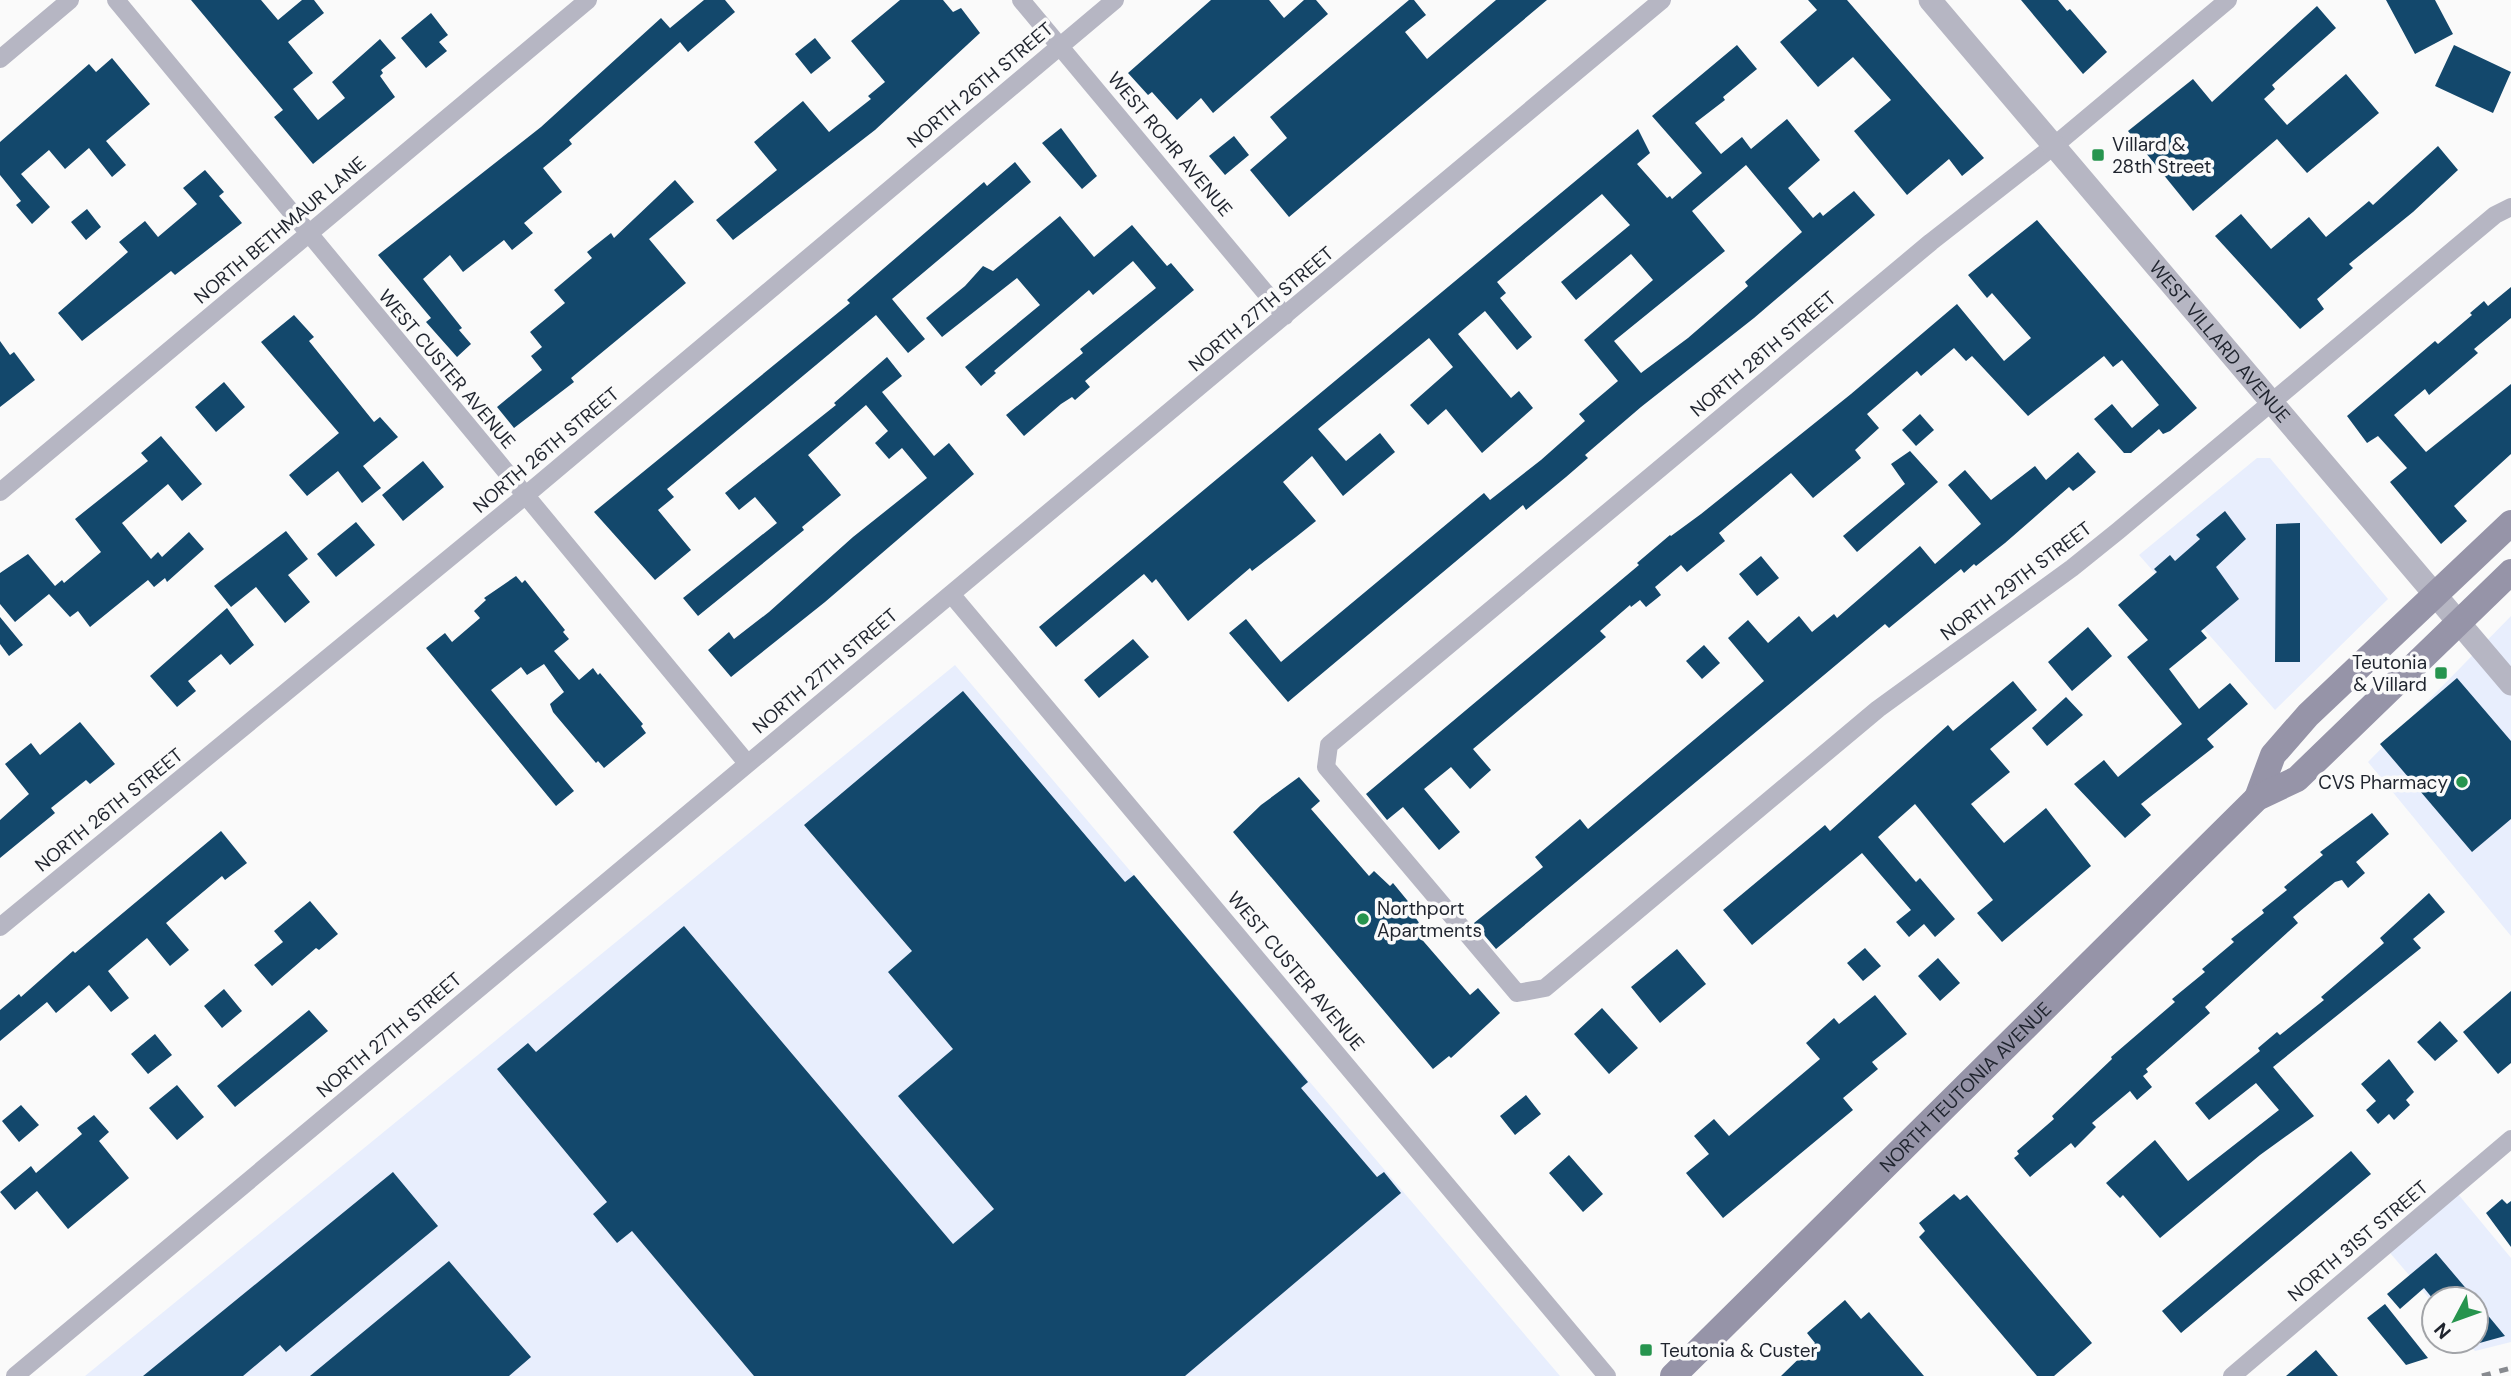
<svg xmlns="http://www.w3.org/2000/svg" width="2511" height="1376" font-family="'DM Sans',sans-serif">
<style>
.built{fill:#e8eefd}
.building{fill:#13486c;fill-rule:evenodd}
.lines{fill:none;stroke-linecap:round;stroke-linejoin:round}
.minor{stroke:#b6b6c3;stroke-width:18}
.tertiary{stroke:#b6b6c3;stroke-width:23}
.secondary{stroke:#9694a8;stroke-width:26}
.rail{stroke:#878a8f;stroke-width:5;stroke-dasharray:9 9;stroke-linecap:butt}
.poi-dot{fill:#26944e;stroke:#fafafa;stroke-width:2.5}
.labels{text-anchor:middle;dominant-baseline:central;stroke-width:7;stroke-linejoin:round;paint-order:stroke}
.street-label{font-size:19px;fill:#1f242e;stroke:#fafafa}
.poi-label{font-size:19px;fill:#1f242e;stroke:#fafafa;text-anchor:start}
</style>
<rect width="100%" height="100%" fill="#fafafa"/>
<path class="built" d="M2257 458H2270L2388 599 2275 710 2139 555Z
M2511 616V936L2368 762Z
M955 665 1560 1376H85Z
M2453 1188 2511 1258V1342L2475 1351 2466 1341H2476V1299H2434V1304L2384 1246Z"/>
<path class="building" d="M191 0H261L278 20 302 0H314L324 13 288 42 313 73 293 89 318 120 345 98 332 82 380 39 396 58 381 70 383 73 380 76 395 97 313 164 274 117 283 110Z
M704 0H725L735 12 688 52 680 42 569 140 572 144 543 168 562 192 524 223 533 233 512 250 504 240 463 272 450 255 423 279 462 328 459 330 471 344 457 357 426 322 431 318 378 255 541 127 661 18 670 28Z
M900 0H943L953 12 961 8 980 33 875 130 733 240 716 220 777 170 754 142 803 101 829 132 871 99 868 96 885 82 851 41Z
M1211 0H1269L1284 18 1304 0H1316L1328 14 1213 113 1201 98 1177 120 1152 92 1148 95 1128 73Z
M1409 0H1414L1426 15 1405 32 1427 59 1496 0H1547L1289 217 1250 170 1287 138 1270 117Z
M1808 0H1847L1984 158 1962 176 1949 159 1907 195 1854 131 1891 100 1853 57 1818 87 1780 42 1817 10Z
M2021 0H2058L2067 11 2070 9 2107 52 2083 74Z
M2386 0H2435L2453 34 2415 54Z
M2317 6 2336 28 2272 85 2275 89 2264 99 2287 125 2346 74 2379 113 2307 173 2277 139 2193 211 2128 131 2193 79 2212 102Z
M431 13 448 35 439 42 447 51 426 68 401 38Z
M815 38 831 58 811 74 795 54Z
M1737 45 1757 69 1723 97 1725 100 1695 123 1721 154 1742 137 1751 149 1787 119 1820 160 1788 188 1813 218 1820 212 1823 216 1854 191 1875 215 1754 318 1641 407 1585 455 1588 458 1566 477 1526 510 1523 505 1288 702 1229 633 1246 619 1281 662 1484 493 1490 500 1541 460 1585 421 1579 414 1618 381 1584 340 1653 280 1631 254 1576 300 1561 282 1630 225 1602 194 1497 282 1506 293 1500 298 1532 337 1517 350 1485 311 1458 334 1511 398 1519 391 1533 408 1482 453 1446 409 1428 425 1410 405 1453 367 1429 338 1318 429 1346 461 1380 433 1395 452 1343 496 1312 456 1283 482 1316 521 1296 537 1252 571 1250 568 1188 621 1156 579 1152 583 1144 574 1056 647 1039 627 1638 129 1650 153 1637 164 1667 198 1670 196 1672 199 1702 173 1652 116ZM1746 165 1802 232 1745 282 1748 286 1688 338 1641 373 1614 341 1725 251 1692 211Z
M2454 45 2511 72 2493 113 2435 86Z
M112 58 150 104 106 141 126 165 112 177 89 148 65 169 49 150 21 174 50 207 32 224 16 205 21 201 0 175V142L89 64 96 72Z
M1061 128 1097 176 1082 189 1042 143Z
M1234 136 1249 155 1225 175 1209 156Z
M2438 146 2458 170 2413 212 2349 264 2353 268 2317 299 2324 309 2300 329 2215 236 2241 214 2271 249 2309 217 2326 237 2369 201 2373 205Z
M1015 162 1031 182 892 299 925 339 908 353 876 315 667 489 674 497 658 510 691 550 655 580 594 512 850 303 847 300 984 182 987 186Z
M205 170 224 192 219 196 242 223 175 275 171 271 82 341 58 313 128 252 119 242 145 221 158 237 197 204 183 188Z
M675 180 694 202 649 239 686 283 571 378 574 382 514 428 497 407 542 370 531 356 542 347 530 332 565 303 554 290 592 258 587 252 611 233 614 238Z
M87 209 101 227 86 240 71 222Z
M1060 216 1094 257 1132 225 1167 266 1171 263 1194 290 1085 381 1090 387 1075 400 1072 397 1061 404 1024 436 1006 415 1083 353 1080 349 1156 288 1133 261 1093 295 1089 290 994 371 996 373 981 386 965 367 1040 305 1017 278 942 337 926 318 965 286 983 266 993 271Z
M2037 220 2197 408 2170 431 2163 434 2159 429 2131 453H2124L2094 419 2112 404 2132 428 2159 405 2122 360 2113 367 2104 356 2028 416 1972 356 1966 361 1954 348 1921 376 1917 371 1867 414 1879 428 1855 450 1861 458 1813 498 1791 473 1719 533 1725 541 1687 572 1681 565 1655 587 1661 595 1646 607 1640 600 1631 607 1630 605 1600 631 1606 637 1473 749 1491 770 1470 789 1451 767 1424 789 1460 832 1439 850 1403 807 1387 820 1366 794 1639 565 1637 563 1670 535 1671 536 1701 514 1851 394 1957 304 2004 361 2031 338 1992 293 1987 298 1968 275Z
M2511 287V318L2474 349 2478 353 2429 395 2425 389 2394 415 2426 452 2511 384V454L2454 506 2467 521 2441 544 2390 482 2407 468 2378 436 2367 443 2347 416 2435 341 2438 344 2472 315 2470 313 2484 301 2488 306Z
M294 315 314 337 309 341 374 422 380 417 398 437 363 466 381 488 362 503 338 471 307 496 289 475 339 433 261 342Z
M0 341 10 355 14 352 35 380 0 407Z
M887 357 902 376 882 392 934 456 949 443 974 474 825 602 731 677 708 650 729 632 734 639 769 612 853 537 927 478 902 448 889 459 875 443 888 431 866 405 808 455 841 495 802 527 804 530 698 616 683 598 777 523 755 497 739 510 725 493 836 405 834 403Z
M224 382 245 407 216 432 195 407Z
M1920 414 1934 430 1916 446 1902 430Z
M161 436 202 484 182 501 168 484 122 523 151 559 158 552 162 557 189 532 204 549 167 582 165 578 154 587 148 580 90 627 78 611 70 617 49 594 15 622 0 604V573L28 554 55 586 62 580 64 583 101 552 75 519 148 461 141 453Z
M1910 451 1938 482 1857 552 1843 536 1905 484 1891 464Z
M2078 452 2096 472 2081 485 2073 491 2069 487 2005 543 1976 566 1974 564 1964 573 1961 569 1889 628 1885 624 1496 949 1474 923 1543 867 1535 857 1580 819 1588 829 1764 681 1728 638 1748 620 1768 643 1799 616 1812 632 1834 614 1837 618 1920 546 1935 564 1981 524 1948 485 1965 470 1991 500 2035 466 2046 480Z
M423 461 444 487 403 521 382 495Z
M2225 511 2246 539 2216 567 2239 599 2201 631 2207 638 2169 669 2199 709 2230 683 2248 704 2207 739 2214 747 2141 804 2151 815 2125 838 2074 784 2104 760 2118 777 2182 724 2127 657 2148 640 2118 605 2157 572 2154 569 2170 555 2175 561 2200 539 2196 535Z
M356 522 375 545 336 577 317 554Z
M2300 523V662H2275L2276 524Z
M286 531 308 559 288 575 310 602 285 623 256 587 231 607 214 586Z
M1761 556 1779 578 1757 596 1739 574Z
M516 576 522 583 525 580 565 630 563 632 569 639 554 651 579 680 593 668 598 675 600 673 643 724 641 726 646 733 604 768 598 761 596 763 553 712 550 704 564 692 544 664 527 675 521 667 491 690 574 791 556 806 426 648 445 633 452 642 480 618 474 611 486 600 484 598Z
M227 608 254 645 230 665 221 654 188 681 196 691 177 707 150 676Z
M0 617 23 645 9 656 0 644Z
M2088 627 2112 656 2072 691 2048 662Z
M1133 639 1149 657 1099 698 1084 680Z
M1704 645 1720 663 1702 679 1686 661Z
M2457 678 2511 741V819L2472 852 2380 744Z
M2013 681 2037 710 1990 749 2010 772 1971 804 2004 843 2046 808 2091 866 2002 942 1977 913 1993 900 1915 804 1878 837 1916 882 1920 878 1955 919 1935 937 1924 924 1909 937 1896 922 1911 910 1862 853 1752 945 1723 910 1825 825 1830 831 1948 725 1953 731Z
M963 691 1125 882 1134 875 1308 1082 1301 1088 1377 1177 1384 1172 1401 1193 1185 1376H754L632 1231 617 1243 593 1214 607 1202 497 1069 528 1043 536 1052 684 926 953 1244 994 1209 898 1096 953 1049 888 972 912 951 804 825Z
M2066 697 2083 715 2047 746 2032 728Z
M80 722 115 764 90 784 86 780 51 808 55 813 0 858V820L29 794 5 764 31 743 40 755Z
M1299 777 1320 801 1311 809 1369 876 1374 871 1390 886 1393 883 1416 911 1413 914 1424 930 1418 935 1470 995 1478 988 1500 1013 1451 1058 1449 1056 1433 1069 1233 832 1261 805Z
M2372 813 2389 834 2356 862 2365 873 2348 888 2342 880 2335 882 2293 917 2298 923 2205 1007 2210 1013 2146 1069 2148 1072 2143 1076 2152 1087 2137 1100 2130 1091 2092 1123 2096 1127 2075 1148 2071 1143 2030 1177 2014 1158 2019 1154 2017 1151 2054 1119 2052 1116 2112 1059 2111 1057 2175 1002 2172 999 2205 972 2202 969 2234 942 2231 939 2264 913 2262 910 2287 890 2284 887 2323 855 2320 852Z
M221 831 247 863 225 880 222 876 166 923 189 950 170 966 147 938 108 971 129 998 111 1012 89 985 56 1013 47 1002 0 1041V1010L19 994 21 997 73 951 75 953Z
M2429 893 2445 912 2413 939 2421 948 2273 1067 2314 1116 2260 1155 2160 1238 2123 1195 2120 1198 2106 1183 2155 1140 2188 1181 2279 1110 2256 1083 2209 1120 2195 1103 2260 1051 2258 1048 2277 1032 2280 1035 2324 1000 2321 997 2384 943 2380 938Z
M310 901 338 934 319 950 316 948 272 986 254 965 283 942 274 931Z
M1865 948 1881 966 1863 981 1847 963Z
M1677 949 1706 984 1660 1023 1631 987Z
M1938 958 1960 983 1940 1001 1918 976Z
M224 989 242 1011 222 1028 204 1006Z
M2511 991V1063L2498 1074 2463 1032Z
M1875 995 1907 1034 1872 1062 1878 1069 1843 1098 1853 1110 1723 1218 1686 1173 1709 1154 1694 1136 1714 1119 1729 1136 1820 1059 1806 1043 1834 1018 1839 1024Z
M1602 1008 1638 1048 1609 1074 1574 1034Z
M309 1010 328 1031 235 1107 217 1086Z
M2440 1021 2458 1041 2435 1061 2417 1042Z
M155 1034 172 1055 148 1074 131 1054Z
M2389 1059 2414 1092 2406 1100 2410 1105 2394 1120 2389 1114 2378 1124 2366 1110 2376 1101 2361 1084Z
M177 1085 204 1117 177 1140 149 1108Z
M1526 1095 1541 1114 1515 1135 1500 1116Z
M21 1105 39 1125 19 1142 2 1121Z
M94 1115 109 1132 99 1141 129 1178 68 1229 37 1191 15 1210 0 1192 31 1166 36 1173 82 1134 77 1128Z
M2351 1151 2371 1174 2181 1333 2162 1311Z
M1569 1155 1603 1194 1583 1212 1549 1173Z
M393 1172 438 1226 286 1352 280 1345 243 1376H143Z
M1954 1194 1960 1200 1967 1195 2092 1343 2054 1376H2037L1919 1237 1925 1231 1919 1223Z
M2502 1199 2507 1204 2511 1201V1247L2486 1213Z
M2436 1253 2475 1299H2433L2424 1288 2400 1309 2387 1294Z
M449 1261 531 1357 509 1376H310Z
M1845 1300 1861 1319 1869 1312 1924 1376H1781L1815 1343 1807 1333Z
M2476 1301 2505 1336 2476 1344Z
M2385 1304 2428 1358 2406 1365 2367 1318Z
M2316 1350 2338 1376H2286Z"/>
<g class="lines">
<path class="minor" d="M116 0 747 763
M1021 0 1285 316
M2228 0 2055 145 1931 242 1329 745 1326 767 1517 993 1545 988 1878 709 2072 568 2118 531 2495 215 2511 207
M0 59 70 0
M0 492 588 0
M951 594 1607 1376
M0 927 526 495 1115 0
M15 1376 1662 0
M2232 1376 2511 1139"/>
<path class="tertiary" id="s1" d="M1930 0 2511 684"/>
<g class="secondary">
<path d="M2257 798 2273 755 2308 715 2511 523"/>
<path id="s2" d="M1673 1376 2257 798 2297 779 2511 572"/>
</g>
<path class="rail" d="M2482 1376 2511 1368"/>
</g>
<g class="poi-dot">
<rect x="2091" y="148" width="14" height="14" rx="3.5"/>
<rect x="2434" y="666" width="14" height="14" rx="3.5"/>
<circle cx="2462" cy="782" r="7"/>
<circle cx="1363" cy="919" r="7"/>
<rect x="1639" y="1343" width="14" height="14" rx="3.5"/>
</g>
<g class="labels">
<g class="street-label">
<text transform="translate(980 85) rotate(-40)">NORTH 26TH STREET</text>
<text transform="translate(1170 144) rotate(50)">WEST ROHR AVENUE</text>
<text transform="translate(280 230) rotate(-40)">NORTH BETHMAUR LANE</text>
<text transform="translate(1261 309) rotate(-40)">NORTH 27TH STREET</text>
<text stroke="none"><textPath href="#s1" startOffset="448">WEST VILLARD AVENUE</textPath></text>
<text transform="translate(1763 354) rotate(-40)">NORTH 28TH STREET</text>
<text transform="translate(447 369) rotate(50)">WEST CUSTER AVENUE</text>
<text transform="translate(546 450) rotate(-40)">NORTH 26TH STREET</text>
<text transform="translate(2016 581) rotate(-37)">NORTH 29TH STREET</text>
<text transform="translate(825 671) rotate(-40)">NORTH 27TH STREET</text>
<text transform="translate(109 810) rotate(-39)">NORTH 26TH STREET</text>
<text transform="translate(1296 971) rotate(50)">WEST CUSTER AVENUE</text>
<text transform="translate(389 1035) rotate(-40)">NORTH 27TH STREET</text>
<text stroke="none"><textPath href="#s2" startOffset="411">NORTH TEUTONIA AVENUE</textPath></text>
<text transform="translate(2358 1241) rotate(-40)">NORTH 31ST STREET</text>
</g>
<g class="poi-label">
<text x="2112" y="144">Villard &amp;<tspan x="2112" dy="22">28th Street</tspan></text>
<text x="2427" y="662" text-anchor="end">Teutonia<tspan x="2427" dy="22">&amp; Villard</tspan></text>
<text x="2448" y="782" text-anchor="end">CVS Pharmacy</text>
<text x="1377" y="908">Northport<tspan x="1377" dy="22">Apartments</tspan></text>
<text x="1660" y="1350">Teutonia &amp; Custer</text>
</g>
</g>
<g transform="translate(2455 1320) rotate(229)"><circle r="33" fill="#fafafa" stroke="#a2a4a8" stroke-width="2"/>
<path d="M0-5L12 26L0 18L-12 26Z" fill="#26944e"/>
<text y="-10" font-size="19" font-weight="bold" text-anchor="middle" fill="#1f242e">N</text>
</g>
</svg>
